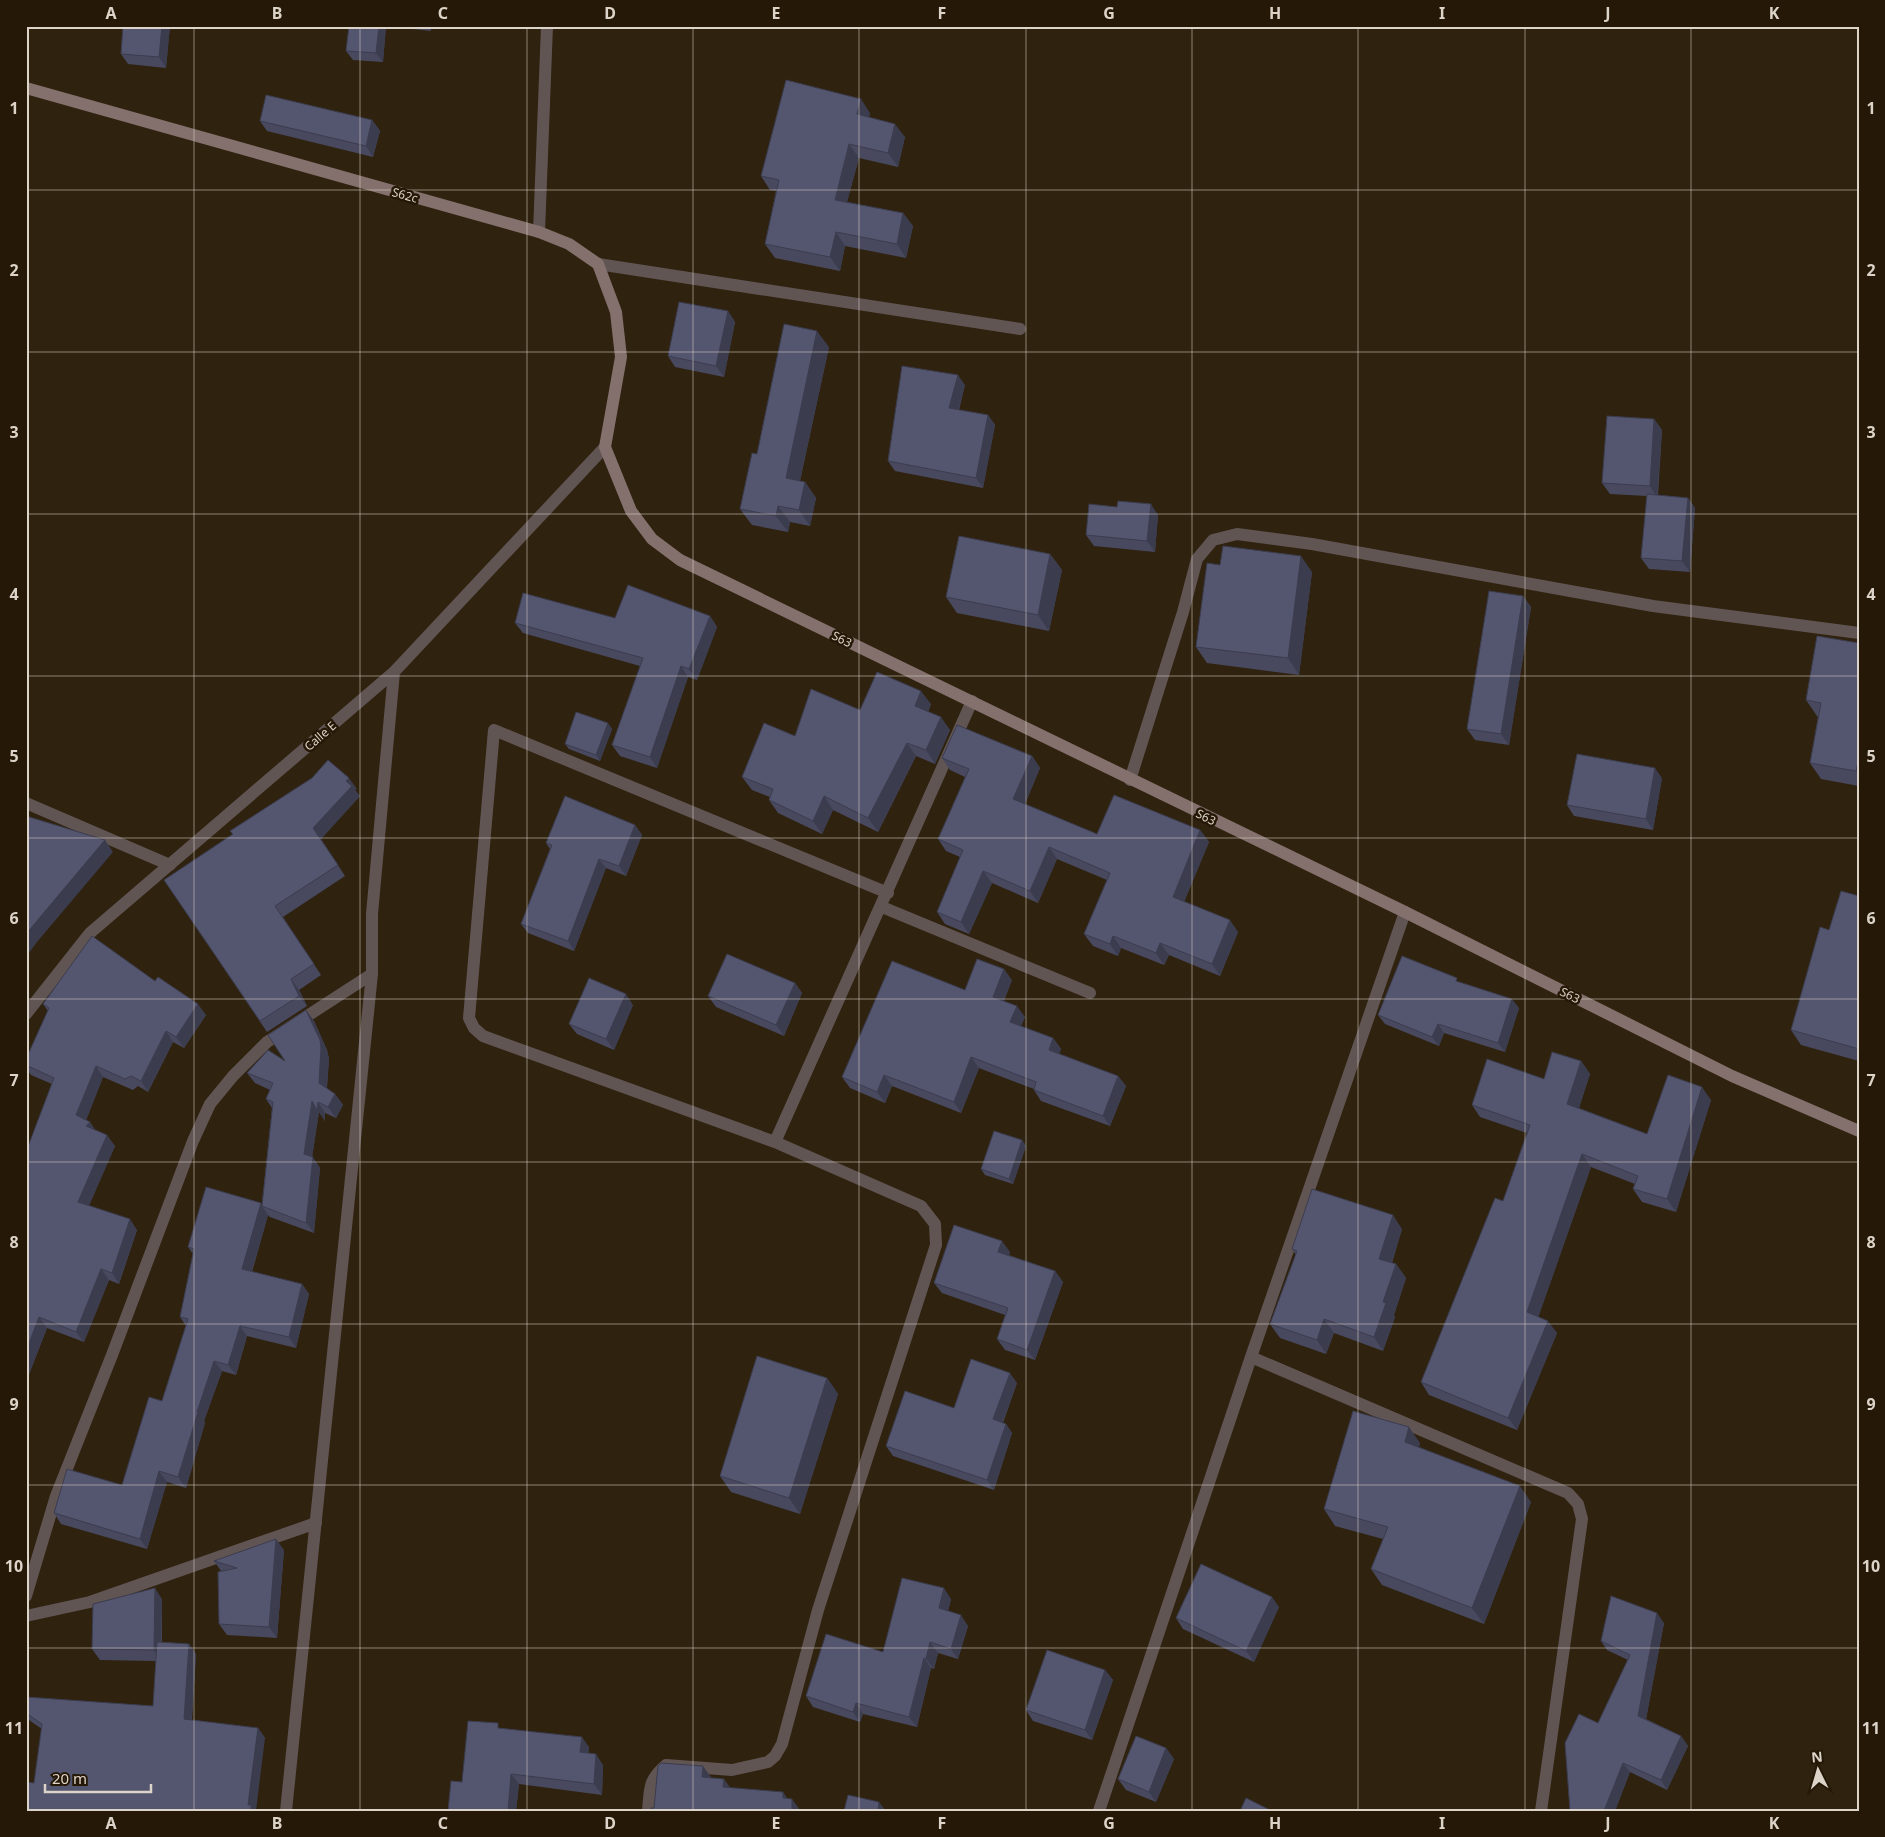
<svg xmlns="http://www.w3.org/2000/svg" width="1885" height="1837" font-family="'Noto Sans',sans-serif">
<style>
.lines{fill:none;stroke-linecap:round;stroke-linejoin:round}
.minor{stroke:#615554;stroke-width:12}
.secondary{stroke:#84716e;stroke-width:12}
.wall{fill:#48495f}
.shaded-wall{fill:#3b3c4e}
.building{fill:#54556f;stroke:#3b3c4e}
.grid{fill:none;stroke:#ddd4c9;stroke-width:1;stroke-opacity:0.55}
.labels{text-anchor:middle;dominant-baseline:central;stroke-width:5;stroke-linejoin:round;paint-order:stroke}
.street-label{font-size:12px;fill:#ddd4c9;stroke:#251806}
.neatline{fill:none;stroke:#ddd4c9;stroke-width:2}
.grid-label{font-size:16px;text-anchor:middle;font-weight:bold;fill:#ddd4c9}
</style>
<rect width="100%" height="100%" fill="#2f220f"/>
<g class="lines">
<path class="minor" d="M539 232 547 26
M598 264 1020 329
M1130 780 1183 612 1197 559 1213 540 1237 534 1312 544 1653 606 1859 633
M26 803 170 865
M882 907 1090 993
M26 1014 90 933 394 672 605 447
M775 1142 972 701
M1251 1357 1568 1493 1578 1504 1582 1519 1541 1811
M26 1596 56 1496 112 1355 193 1141 210 1104 233 1076 267 1042 372 974
M26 1616 90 1602 316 1523
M286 1811 372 974V914L394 672
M648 1811C650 1789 648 1780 666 1765L732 1770 768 1762 775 1756 782 1744 818 1610 936 1245 935 1224 921 1206 775 1142 483 1036 474 1028 469 1018 494 730 888 893
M1099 1811 1251 1357 1405 912"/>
<path class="secondary" d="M26 88 539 232 569 244 598 264 616 312 621 357 605 447 631 511 652 539 680 560 1405 912 1732 1076 1859 1131"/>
</g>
<path class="wall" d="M170 26 166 68 128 64 121 54Z
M349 26H431V31L386 26 383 62 353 60 346 51Z
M870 113 869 117 905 137 898 167 859 158 847 202 903 213 913 226 906 258 845 246 840 271 775 258 765 244 776 191 770 190 761 176Z
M372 120 380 131 373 157 267 131 260 121Z
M728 311 735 322 724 377 675 367 668 356Z
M829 347 800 481 805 482 816 498 810 526 790 522 788 532 752 525 740 509 757 454Z
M965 385 959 410 988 415 995 425 983 488 895 471 888 461Z
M1654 419 1662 430 1658 495 1688 498 1695 508 1690 572 1649 569 1641 558 1647 496 1610 494 1602 483Z
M1117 507 1158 515 1155 552 1094 546 1086 535Z
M1050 554 1062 570 1049 631 957 613 946 597Z
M1220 565 1312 572 1299 675 1207 663 1196 647Z
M1523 596 1531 607 1509 745 1475 740 1467 729Z
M710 616 717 627 697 680 688 677 657 768 620 756 612 745 640 666 523 633 515 623Z
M1859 643V786L1821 779 1810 763 1818 717 1817 716 1806 700Z
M931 704 928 712 950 730 935 764 916 756 878 832 833 810 822 834 778 813 769 800 770 797 752 790 742 777 795 736 860 710Z
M612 729 600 761 569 749 565 744Z
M1032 756 1040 768 1025 804 1097 834 1200 830 1209 842 1184 902 1238 932 1220 976 1169 955 1164 965 1121 948 1118 956 1093 946 1084 934 1107 880 1057 859 1038 903 992 883 969 934 945 924 937 912 960 857 946 851 938 839 965 777 950 770 942 758Z
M1662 778 1653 830 1574 816 1567 805Z
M357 789 355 790 360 796 321 839 345 876 283 917 321 975 299 990 307 1006 267 1032 164 880Z
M635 825 642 835 626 876 606 868 574 951 528 933 521 924 550 849 546 843Z
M1859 896V1061L1801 1045 1791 1030 1829 930Z
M1012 980 1004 1001 1025 1017 1021 1026 1053 1038 1061 1049 1059 1054 1118 1076 1126 1086 1110 1126 1041 1101 1034 1090V1089L979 1068 961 1113 892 1086 885 1103 850 1088 842 1077 965 990Z
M155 981 206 1015 184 1048 173 1042 148 1092 138 1086 133 1090 103 1077 86 1120 90 1122 95 1130 115 1146 89 1205 137 1230 119 1284 109 1280 84 1342 47 1328 28 1377H26V1143L29 1144 52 1084 31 1075 26 1068V1059L48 1011 43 1004Z
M795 983 802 993 784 1036 716 1007 708 996Z
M1460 983 1519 1008 1505 1052 1444 1033 1439 1046 1385 1024 1378 1015Z
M633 1005 614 1050 577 1034 569 1024Z
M314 1021 327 1050 329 1059 327 1088 335 1094 343 1105 336 1118 325 1113V1121L319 1112 312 1157 320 1168 314 1233 270 1217 268 1215 252 1272 302 1284 309 1294 296 1348 247 1336 236 1375 222 1371 204 1421 205 1423 186 1488 167 1482 147 1549 61 1524 54 1513 122 1485 162 1401 186 1326 180 1317 193 1254 188 1247 261 1203 262 1204 272 1108 266 1099 270 1090 255 1083 247 1073 285 1061Z
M1581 1061 1590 1074 1579 1108 1647 1134 1711 1100 1676 1212 1642 1202 1633 1189 1635 1184 1591 1167 1538 1317 1557 1333 1517 1430 1429 1395 1421 1382 1503 1201 1527 1133 1480 1117 1472 1105 1544 1079Z
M1022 1140 1026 1146 1013 1184 985 1175 981 1169Z
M1402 1229 1392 1263 1396 1264 1406 1278 1394 1315 1395 1317 1383 1351 1334 1333 1326 1354 1280 1338 1270 1324 1296 1255 1292 1249Z
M1010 1252 1009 1255 1055 1271 1063 1282 1035 1360 1005 1350 997 1339 1005 1315 942 1293 934 1283Z
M827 1378 838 1394 800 1514 731 1492 720 1476Z
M1017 1383 1003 1423 1006 1424 1012 1433 994 1490 893 1456 886 1446 954 1408Z
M1420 1443 1419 1447 1531 1502 1484 1624 1382 1585 1371 1569 1383 1539 1335 1526 1324 1509Z
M284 1550 277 1638 227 1635 219 1624 221 1571 214 1561Z
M162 1599V1642L189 1644 196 1654 192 1720 258 1728 265 1738 34 1783 42 1729 26 1718V1697L153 1706 156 1661 100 1660 92 1649Z
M951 1599 948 1611 968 1626 958 1659 938 1653 934 1669 931 1668 917 1727 863 1714 860 1722 813 1707 806 1696 883 1652Z
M1279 1607 1254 1662 1183 1629 1176 1618Z
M1664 1623 1646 1719 1681 1736 1688 1746 1667 1790 1630 1772 1615 1811H1570L1598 1723 1628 1660 1607 1650 1601 1641Z
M1105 1670 1113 1680 1092 1740 1033 1721 1026 1710Z
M502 1728 589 1747 588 1753 603 1765 602 1795 519 1784 516 1811H448L462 1782Z
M1166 1748 1174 1759 1156 1802 1126 1790 1118 1779Z"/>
<path class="shaded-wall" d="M162 26H170L166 68 159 57Z
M379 26H386L383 62 376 53Z
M427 26H431V31Z
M861 99 870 113 866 128 857 114Z
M372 120 380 131 373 157 366 146Z
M895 124 905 137 898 167 888 153Z
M849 144 859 158 844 213 835 200Z
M903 213 913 226 906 258 897 244Z
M836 232 845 246 840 271 830 257Z
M728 311 735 322 724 377 716 366Z
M817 331 829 347 797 494 786 478Z
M958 375 965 385 956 418 949 408Z
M988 415 995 425 983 488 976 478Z
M1654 419 1662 430 1657 497 1650 486Z
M805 482 816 498 810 526 799 510Z
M1688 498 1695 508 1690 572 1682 561Z
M1151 504 1158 515 1155 552 1147 541Z
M778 506 790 522 788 532 776 516Z
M1050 554 1062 570 1049 631 1038 615Z
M1301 556 1312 572 1299 675 1288 658Z
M1523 596 1531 607 1509 745 1501 734Z
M710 616 717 627 697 680 689 669Z
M681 666 688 677 657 768 650 757Z
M921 691 931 704 925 720 915 706Z
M941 717 950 730 935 764 926 750Z
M608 723 612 729 600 761 596 755Z
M907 743 916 756 878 832 868 818Z
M1032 756 1040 768 1022 811 1013 799Z
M1859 758V774L1856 771Z
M1655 768 1662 778 1653 830 1646 819Z
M349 778 357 789 355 790 360 796 321 839 345 876 313 828Z
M824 796 833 810 822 834 813 821Z
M635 825 642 835 626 876 619 866Z
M1200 830 1209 842 1181 909 1173 897Z
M105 840 113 852 37 942 26 957V934Z
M1049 847 1057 859 1038 903 1030 891Z
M599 859 606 868 574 951 568 941Z
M983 871 992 883 969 934 961 922Z
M1230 920 1238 932 1220 976 1212 964Z
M1113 936 1121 948 1118 956 1110 944Z
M1160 943 1169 955 1164 965 1156 953Z
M1004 969 1012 980 1001 1007 993 997Z
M291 979 299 990 307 1006 299 996Z
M795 983 802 993 784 1036 776 1025Z
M626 994 633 1005 614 1050 606 1039Z
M1512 999 1519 1008 1505 1052 1498 1043Z
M198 1004 206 1015 184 1048 176 1037Z
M1017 1006 1025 1017 1018 1033 1010 1022Z
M306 1010 314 1021 327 1050 329 1059 326 1094 319 1083Z
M1438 1024 1444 1033 1439 1046 1432 1037Z
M166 1031 173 1042 148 1092 141 1081Z
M1053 1038 1061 1049 1056 1061 1049 1050Z
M971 1057 979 1068 961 1113 954 1102Z
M1581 1061 1590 1074 1576 1117 1567 1104Z
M96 1066 103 1077 84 1126 76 1115Z
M884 1075 892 1086 885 1103 877 1092Z
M1118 1076 1126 1086 1110 1126 1103 1116Z
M1702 1087 1711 1100 1676 1212 1667 1199Z
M335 1094 343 1105 336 1118 328 1107Z
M312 1101 318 1102 325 1113V1121L319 1112 311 1165 304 1154Z
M90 1122 97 1133 86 1126Z
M107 1135 115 1146 86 1213 78 1202Z
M1022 1140 1026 1146 1013 1184 1009 1179Z
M1582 1154 1591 1167 1536 1324 1527 1312Z
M313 1157 320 1168 314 1233 306 1223Z
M261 1203 264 1206H262L268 1215 249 1280 242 1269Z
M1393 1215 1402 1229 1388 1273 1379 1259Z
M130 1219 137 1230 119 1284 112 1273Z
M1002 1241 1010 1252 1006 1262 998 1252Z
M1396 1264 1406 1278 1394 1315 1395 1317 1383 1351 1374 1337 1383 1302Z
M101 1269 109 1280 84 1342 76 1332Z
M1055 1271 1063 1282 1035 1360 1027 1350Z
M302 1284 309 1294 296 1348 289 1337Z
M39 1317 47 1328 28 1377 26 1375V1351Z
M1324 1319 1334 1333 1326 1354 1317 1340Z
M1548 1321 1557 1333 1517 1430 1508 1418Z
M240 1326 247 1336 236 1375 228 1365Z
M214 1361 222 1371 204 1421 205 1423 186 1488 178 1477 197 1412Z
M1010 1373 1017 1383 1000 1429 993 1419Z
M827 1378 838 1394 800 1514 789 1498Z
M1006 1424 1012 1433 994 1490 987 1480Z
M1409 1427 1420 1443 1416 1458 1405 1442Z
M159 1471 167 1482 147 1549 140 1539Z
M1520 1486 1531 1502 1484 1624 1472 1608Z
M276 1539 284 1550 277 1638 269 1627Z
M155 1588 162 1599 161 1661 154 1650Z
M944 1588 951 1599 946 1619 939 1608Z
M1272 1597 1279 1607 1254 1662 1246 1651Z
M1657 1613 1664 1623 1645 1725 1638 1716Z
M961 1615 968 1626 958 1659 951 1649Z
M930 1642 938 1653 934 1669 926 1659Z
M189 1644 196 1654 191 1729 184 1719Z
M924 1658 931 1668 917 1727 909 1717Z
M1105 1670 1113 1680 1092 1740 1085 1730Z
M856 1703 863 1714 860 1722 853 1712Z
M258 1728 265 1738 256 1811H251L248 1805Z
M1681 1736 1688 1746 1667 1790 1661 1780Z
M582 1737 589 1747 588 1763 580 1752Z
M1166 1748 1174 1759 1156 1802 1149 1792Z
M596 1754 603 1765 602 1795 594 1784Z
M1623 1763 1630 1772 1615 1811H1604Z
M703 1766 711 1777 710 1788 702 1777Z
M511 1774 519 1784 516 1811H508Z
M724 1779 732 1790 723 1787Z
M783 1792 790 1802 783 1798Z
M792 1799 800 1810V1811H792Z
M879 1802 886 1811H878Z"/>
<path class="building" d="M123 26H162L159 57 121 54Z
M349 26H379L376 53 346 51Z
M786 80 861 99 857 114 895 124 888 153 849 144 835 200 903 213 897 244 836 232 830 257 765 244 779 180 761 176Z
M266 95 372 120 366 146 260 121Z
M679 302 728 311 716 366 668 356Z
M784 324 817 331 786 478 805 482 799 510 778 506 776 516 740 509 752 453 757 454Z
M902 366 958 375 949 408 988 415 976 478 888 461Z
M1607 416 1654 419 1650 486 1602 483Z
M1647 494 1688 498 1682 561 1641 558Z
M1118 501 1151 504 1147 541 1086 535 1089 504 1117 507Z
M959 536 1050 554 1038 615 946 597Z
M1223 546 1301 556 1288 658 1196 647 1207 563 1220 565Z
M628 585 710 616 689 669 681 666 650 757 612 745 643 658 515 623 523 593 615 618Z
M1489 591 1523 596 1501 734 1467 729Z
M1817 636 1859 643V758L1856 771 1810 763 1821 703 1806 700Z
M877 672 921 691 915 706 941 717 926 750 907 743 868 818 824 796 813 821 769 800 773 789 742 777 764 723 795 736 811 689 860 710Z
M576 712 608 723 596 755 565 744Z
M957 725 1032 756 1013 799 1097 834 1114 795 1200 830 1173 897 1230 920 1212 964 1160 943 1156 953 1113 936 1110 944 1084 934 1110 873 1049 847 1030 891 983 871 961 922 937 912 963 850 938 839 969 769 942 758Z
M1577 754 1655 768 1646 819 1567 805Z
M328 760 349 778 346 781 352 786 313 828 338 865 275 906 314 964 291 979 299 996 260 1021 164 880 233 834 230 831 312 778Z
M565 796 635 825 619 866 599 859 568 941 521 924 552 845 546 843Z
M26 816 105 840 26 934Z
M1841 891 1859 896V1049L1791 1030 1820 927 1829 930Z
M92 936 155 981 158 977 198 1004 176 1037 166 1031 141 1081 131 1076 125 1079 96 1066 76 1115 90 1122 86 1126 107 1135 78 1202 130 1219 112 1273 101 1269 76 1332 39 1317 26 1351V1143L29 1144 54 1078 26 1065V1059L49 1008 43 1004Z
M727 954 795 983 776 1025 708 996Z
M1402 956 1457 978 1456 981 1512 999 1498 1043 1438 1024 1432 1037 1378 1015Z
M977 959 1004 969 993 997 1017 1006 1010 1022 1053 1038 1049 1050 1118 1076 1103 1116 1034 1090 1036 1082 971 1057 954 1102 884 1075 877 1092 842 1077 892 961 965 990Z
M589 978 626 994 606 1039 569 1024Z
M306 1010 320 1040 321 1048 319 1083 335 1094 328 1107 318 1102 317 1110 312 1101 304 1154 313 1157 306 1223 262 1206 273 1102 266 1099 273 1083 247 1073 268 1050 285 1061 268 1035Z
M1552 1052 1581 1061 1567 1104 1647 1134 1668 1075 1702 1087 1667 1199 1633 1189 1638 1176 1582 1154 1527 1312 1548 1321 1508 1418 1421 1382 1495 1198 1503 1201 1530 1125 1472 1105 1487 1059 1544 1079Z
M994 1131 1022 1140 1009 1179 981 1169Z
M206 1187 261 1203 242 1269 302 1284 289 1337 240 1326 228 1365 214 1361 197 1412H198L178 1477 159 1471 140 1539 54 1513 67 1469 122 1485 149 1397 162 1401 188 1319 180 1317 194 1249 188 1247Z
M1312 1189 1393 1215 1379 1259 1396 1264 1383 1302 1386 1303 1374 1337 1324 1319 1317 1340 1270 1324 1297 1251 1292 1249Z
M954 1225 1002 1241 998 1252 1055 1271 1027 1350 997 1339 1008 1308 934 1283Z
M757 1356 827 1378 789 1498 720 1476Z
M971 1359 1010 1373 993 1419 1006 1424 987 1480 886 1446 905 1391 954 1408Z
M1353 1411 1409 1427 1405 1442 1520 1486 1472 1608 1371 1569 1388 1527 1324 1509Z
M276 1539 269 1627 219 1624 218 1572 237 1568 214 1561Z
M1201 1564 1272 1597 1246 1651 1176 1618Z
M902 1578 944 1588 939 1608 961 1615 951 1649 930 1642 926 1659 924 1658 909 1717 856 1703 853 1712 806 1696 826 1634 883 1652Z
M155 1588 154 1650 92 1649 93 1604Z
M1611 1596 1657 1613 1638 1716 1681 1736 1661 1780 1623 1763 1604 1811H1570L1565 1743 1579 1714 1598 1723 1630 1655 1601 1641Z
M157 1642 189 1644 184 1719 258 1728 248 1805H251V1811H26V1782L34 1783 42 1724 26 1713V1697L153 1706Z
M1047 1650 1105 1670 1085 1730 1026 1710Z
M468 1721 498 1723V1728L582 1737 580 1752 596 1754 594 1784 511 1774 508 1811H448L451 1781 462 1782Z
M1136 1736 1166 1748 1149 1792 1118 1779Z
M661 1763 703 1766 702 1777 724 1779 723 1787 783 1792V1798L792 1799V1811H651V1808H654L658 1766Z
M848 1795 879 1802 878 1811H844Z
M1246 1798 1272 1811H1240Z"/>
<path class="grid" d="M194 26V1811M360 26V1811M527 26V1811M693 26V1811M859 26V1811M1026 26V1811M1192 26V1811M1358 26V1811M1525 26V1811M1691 26V1811M26 190H1859M26 352H1859M26 514H1859M26 676H1859M26 838H1859M26 999H1859M26 1162H1859M26 1324H1859M26 1485H1859M26 1648H1859"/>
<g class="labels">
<g class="street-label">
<text transform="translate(405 195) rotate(16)">S62c</text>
<text transform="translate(842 639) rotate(26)">S63</text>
<text transform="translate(320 736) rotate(-41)">Calle E</text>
<text transform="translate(1206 817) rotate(26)">S63</text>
<text transform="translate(1570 995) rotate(27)">S63</text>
</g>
</g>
<rect width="1885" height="1837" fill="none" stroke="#251806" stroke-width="55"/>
<g transform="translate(1818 1770) rotate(355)" stroke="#251806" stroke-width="4" paint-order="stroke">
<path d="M0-4L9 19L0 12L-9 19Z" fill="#ddd4c9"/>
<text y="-8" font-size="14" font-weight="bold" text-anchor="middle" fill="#ddd4c9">N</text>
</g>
<path d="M45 1784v8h106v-8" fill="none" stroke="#ddd4c9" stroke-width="2.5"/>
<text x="52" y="1784" font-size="15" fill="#ddd4c9" stroke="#251806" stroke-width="4" paint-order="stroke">20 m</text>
<rect x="28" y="28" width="1830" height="1782" class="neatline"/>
<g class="grid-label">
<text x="111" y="19">A</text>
<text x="277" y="19">B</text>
<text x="443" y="19">C</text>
<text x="610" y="19">D</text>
<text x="776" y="19">E</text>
<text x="942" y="19">F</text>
<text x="1109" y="19">G</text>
<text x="1275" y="19">H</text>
<text x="1442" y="19">I</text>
<text x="1608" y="19">J</text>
<text x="1774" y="19">K</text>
<text x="14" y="114">1</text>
<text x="1871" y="114">1</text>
<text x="14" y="276">2</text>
<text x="1871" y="276">2</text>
<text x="14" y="438">3</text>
<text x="1871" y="438">3</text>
<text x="14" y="600">4</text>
<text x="1871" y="600">4</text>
<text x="14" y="762">5</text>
<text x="1871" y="762">5</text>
<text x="14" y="924">6</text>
<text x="1871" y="924">6</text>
<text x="14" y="1086">7</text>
<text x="1871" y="1086">7</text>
<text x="14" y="1248">8</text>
<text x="1871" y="1248">8</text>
<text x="14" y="1410">9</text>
<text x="1871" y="1410">9</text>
<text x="14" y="1572">10</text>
<text x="1871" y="1572">10</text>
<text x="14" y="1734">11</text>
<text x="1871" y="1734">11</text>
<text x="111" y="1829">A</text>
<text x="277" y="1829">B</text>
<text x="443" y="1829">C</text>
<text x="610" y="1829">D</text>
<text x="776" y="1829">E</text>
<text x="942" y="1829">F</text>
<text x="1109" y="1829">G</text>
<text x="1275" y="1829">H</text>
<text x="1442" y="1829">I</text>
<text x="1608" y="1829">J</text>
<text x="1774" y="1829">K</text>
</g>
</svg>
